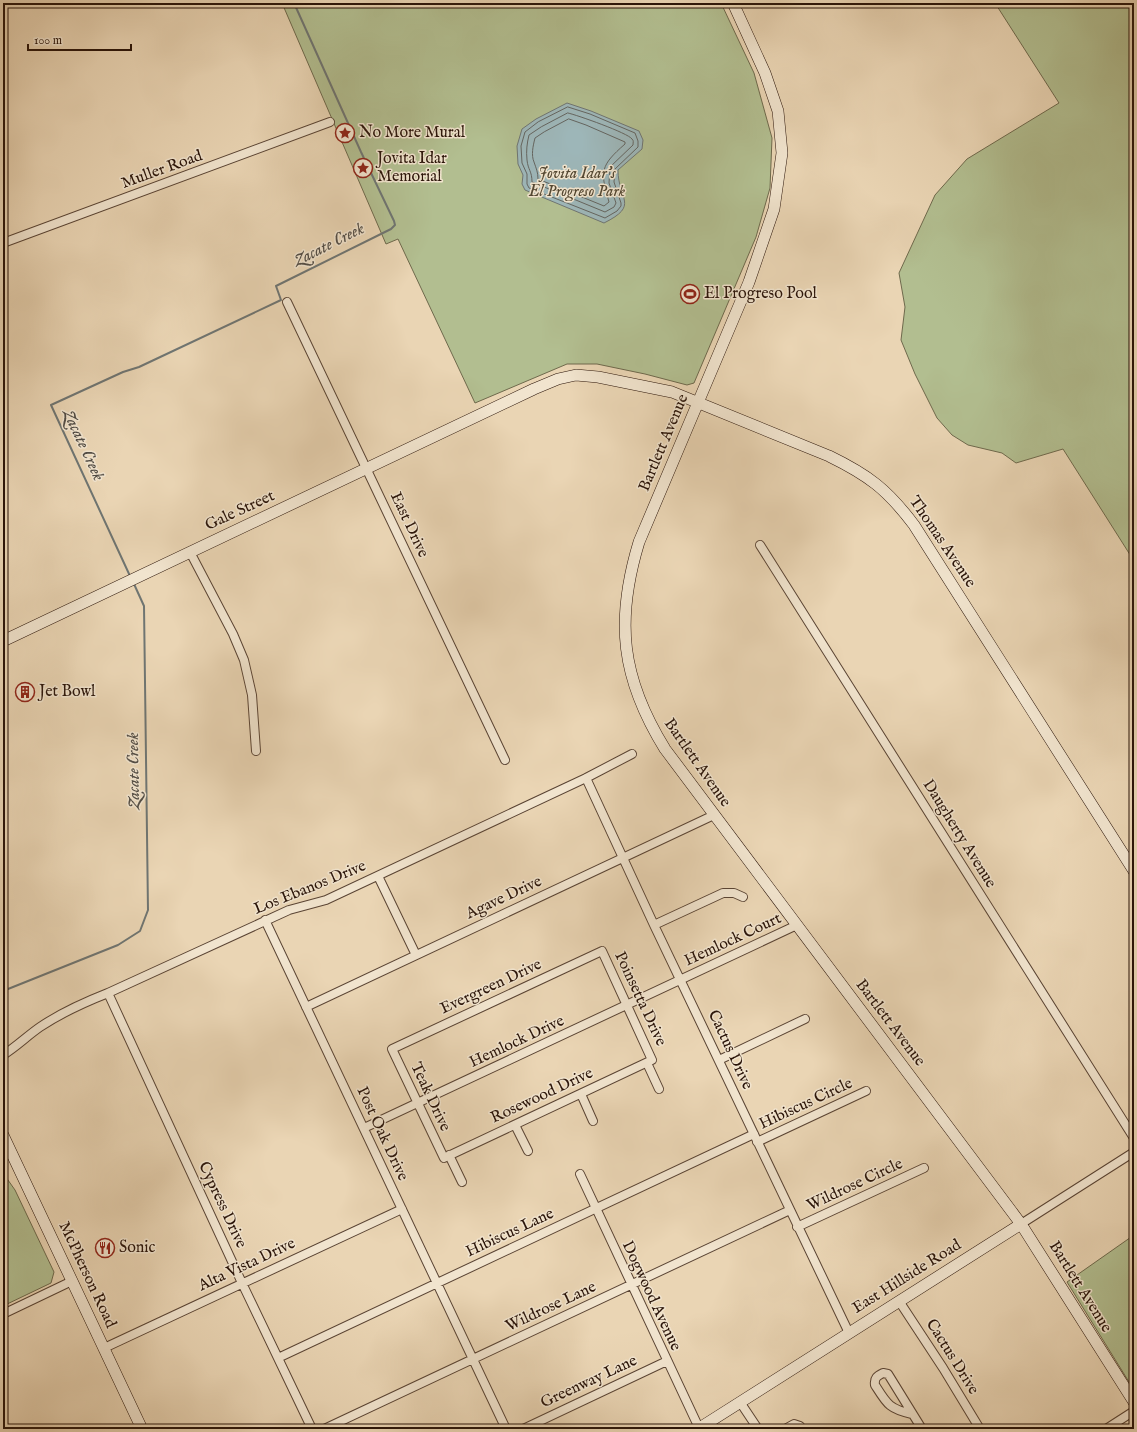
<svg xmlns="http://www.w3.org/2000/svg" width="1137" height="1432" font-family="'IM FELL English',serif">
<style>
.green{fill:#b2be90;stroke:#6e694c}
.water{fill:#9db6b8;stroke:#6f7572}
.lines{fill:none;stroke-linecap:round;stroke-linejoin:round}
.shore{stroke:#646560;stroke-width:1}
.stream{stroke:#6f7572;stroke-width:2}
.street-casing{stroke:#5a4434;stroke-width:10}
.secondary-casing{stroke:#2a1409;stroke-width:12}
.street{stroke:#f1e4ce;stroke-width:8}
.secondary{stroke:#f1e4ce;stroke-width:11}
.labels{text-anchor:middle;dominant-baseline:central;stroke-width:3;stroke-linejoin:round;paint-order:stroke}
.poi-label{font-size:16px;fill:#2a1409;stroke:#f1e4ce;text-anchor:start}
.street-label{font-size:16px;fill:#2a1409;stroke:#f1e4ce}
.park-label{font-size:16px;font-style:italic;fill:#534732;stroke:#f1e4ce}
.water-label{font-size:17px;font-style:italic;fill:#524d46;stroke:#f1e4ce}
</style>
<rect width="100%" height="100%" fill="#ead5b4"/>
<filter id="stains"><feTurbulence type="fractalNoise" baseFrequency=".005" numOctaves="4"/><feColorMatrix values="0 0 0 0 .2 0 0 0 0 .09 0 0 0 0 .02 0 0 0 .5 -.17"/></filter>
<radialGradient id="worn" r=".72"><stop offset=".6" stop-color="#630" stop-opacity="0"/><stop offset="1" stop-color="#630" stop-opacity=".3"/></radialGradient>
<path class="green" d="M282 3H721L754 73 772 138 770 188 756 237 694 383 687 385 645 374 597 364H567L475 403 398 239 386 244Z
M995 3H1134V561L1063 449 1016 463 1002 453 968 445 952 435 937 418 915 374 901 340 905 307 899 273 935 195 967 159 1059 103Z
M3 1173 15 1190 54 1272 51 1283 3 1306Z
M1134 1235V1390L1067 1282Z"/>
<path class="water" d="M567 103 591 111 639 131 643 140 642 149 618 170C618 200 640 205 604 223L525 190 522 184 523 175 518 164 517 146 522 129 536 119Z"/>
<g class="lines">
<path class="shore" d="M568 107 590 114 635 133 638 141V147L615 169 614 182 621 203V206L617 211 605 218 529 188 527 184V174L522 163 521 146 525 132 538 122Z
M568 113C577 115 628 133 632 139 634 141 633 142 633 145L610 167 609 183 616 203 614 207 605 212 532 182C532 171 528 170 527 160 526 151 527 143 529 135L541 127Z
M569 119 586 125 625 142V144C600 166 600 171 609 202L604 206 538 179C538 172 536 168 534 162 531 155 533 146 535 138L544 132Z"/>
<path class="stream" d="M130 576 51 405 123 372 139 367 281 300 276 286 391 229 395 225 394 221 361 152 294 3
M3 991 118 945 140 931 148 910 144 606 134 584"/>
<g class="street-casing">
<path id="street" d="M3 243 330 122
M287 302 505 760
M760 545 1134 1138
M190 552 233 634 244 660 252 695 256 751
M586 778 654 925 849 1333
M378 876 416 955
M265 920 506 1429
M654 925 723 893H734L743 897
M602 951 652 1060 444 1158 392 1049Z
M108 993 242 1283 312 1429
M306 1007 714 815
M3 1055C16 1047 27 1036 40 1027 61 1013 85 1002 108 993L289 910 326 900 586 778 632 754
M719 1060 805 1019
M647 1063 659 1089
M581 1094 593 1121
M515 1125 528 1151
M364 1128 797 925
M757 1142 866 1091
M449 1155 462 1182
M580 1174 699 1428
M1021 1224 1134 1152
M797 1227 924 1168
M899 1301 943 1368 980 1429
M3 1314 72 1281
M104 1348 402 1209
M278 1358 754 1134
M740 1402 758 1429
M912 1414C889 1409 887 1404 875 1385 874 1378 877 1376 883 1373L888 1374 922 1429
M324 1429 790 1210
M523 1429 667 1361
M785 1429 794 1424 800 1426 799 1429
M1106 1429 1134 1411"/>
</g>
<g class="secondary-casing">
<path id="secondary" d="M733 3 765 73 778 111 782 153 774 209 749 282 639 542C615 621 621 678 665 749L1021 1224 1134 1402
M3 641 534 389 558 379 576 375 598 377 672 392 829 456C868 475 887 489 914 525L1134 871
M3 1135 142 1429
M698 1429 1021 1224"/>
</g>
<use href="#street" class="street"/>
<use href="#secondary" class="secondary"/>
</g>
<defs>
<g id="sight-ring" transform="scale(1)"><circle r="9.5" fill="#f1e4ce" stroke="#8f2418" stroke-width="1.5"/><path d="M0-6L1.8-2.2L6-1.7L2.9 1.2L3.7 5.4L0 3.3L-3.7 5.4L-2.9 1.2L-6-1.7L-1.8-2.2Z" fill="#8f2418"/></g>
<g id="stadium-ring" transform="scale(1)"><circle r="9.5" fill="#f1e4ce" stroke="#8f2418" stroke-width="1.5"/><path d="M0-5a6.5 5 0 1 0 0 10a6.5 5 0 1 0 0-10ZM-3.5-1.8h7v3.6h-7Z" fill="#8f2418"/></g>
<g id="building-ring" transform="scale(1)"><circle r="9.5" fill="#f1e4ce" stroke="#8f2418" stroke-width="1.5"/><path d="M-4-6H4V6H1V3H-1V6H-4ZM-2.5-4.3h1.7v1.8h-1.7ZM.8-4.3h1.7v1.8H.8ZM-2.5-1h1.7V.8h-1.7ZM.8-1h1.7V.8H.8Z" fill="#8f2418"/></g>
<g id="restaurant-ring" transform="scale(1)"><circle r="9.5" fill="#f1e4ce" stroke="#8f2418" stroke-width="1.5"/><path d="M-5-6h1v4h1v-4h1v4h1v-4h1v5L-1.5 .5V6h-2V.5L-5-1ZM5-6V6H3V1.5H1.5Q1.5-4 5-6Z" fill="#8f2418"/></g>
</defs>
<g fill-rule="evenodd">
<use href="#sight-ring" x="345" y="133"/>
<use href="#sight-ring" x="363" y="168"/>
<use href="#stadium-ring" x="690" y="294"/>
<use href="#building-ring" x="25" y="692"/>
<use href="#restaurant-ring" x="105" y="1248"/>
</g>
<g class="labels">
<g class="poi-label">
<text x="359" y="133">No More Mural</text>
<text x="377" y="159">Jovita Idar<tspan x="377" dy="18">Memorial</tspan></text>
<text x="704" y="294">El Progreso Pool</text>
<text x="39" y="692">Jet Bowl</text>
<text x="119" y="1248">Sonic</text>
</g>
<g class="street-label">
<text transform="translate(162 170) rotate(-20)">Muller Road</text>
<text transform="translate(664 443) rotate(-67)">Bartlett Avenue</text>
<text transform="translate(240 511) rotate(-25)">Gale Street</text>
<text transform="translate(409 525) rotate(65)">East Drive</text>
<text transform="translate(942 542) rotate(56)">Thomas Avenue</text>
<text transform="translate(697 763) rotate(55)">Bartlett Avenue</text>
<text transform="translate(959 834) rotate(58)">Daugherty Avenue</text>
<text transform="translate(310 888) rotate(-22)">Los Ebanos Drive</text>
<text transform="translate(504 898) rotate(-25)">Agave Drive</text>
<text transform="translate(733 940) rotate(-25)">Hemlock Court</text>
<text transform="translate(491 987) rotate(-25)">Evergreen Drive</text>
<text transform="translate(640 999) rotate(65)">Poinsetta Drive</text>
<text transform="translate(890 1023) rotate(53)">Bartlett Avenue</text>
<text transform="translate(517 1042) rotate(-25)">Hemlock Drive</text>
<text transform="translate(730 1050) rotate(65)">Cactus Drive</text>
<text transform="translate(542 1096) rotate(-25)">Rosewood Drive</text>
<text transform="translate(430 1097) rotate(65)">Teak Drive</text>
<text transform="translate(806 1104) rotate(-25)">Hibiscus Circle</text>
<text transform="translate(382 1134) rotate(65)">Post Oak Drive</text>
<text transform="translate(855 1185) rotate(-25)">Wildrose Circle</text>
<text transform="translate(222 1205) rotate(65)">Cypress Drive</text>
<text transform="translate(510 1233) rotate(-25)">Hibiscus Lane</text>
<text transform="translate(247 1265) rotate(-25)">Alta Vista Drive</text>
<text transform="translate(87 1275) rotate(65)">McPherson Road</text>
<text transform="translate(907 1277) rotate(-32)">East Hillside Road</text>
<text transform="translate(1080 1287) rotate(58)">Bartlett Avenue</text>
<text transform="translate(651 1296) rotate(65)">Dogwood Avenue</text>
<text transform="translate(551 1307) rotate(-25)">Wildrose Lane</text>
<text transform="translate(952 1357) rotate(58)">Cactus Drive</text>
<text transform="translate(589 1382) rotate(-25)">Greenway Lane</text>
</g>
<g class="park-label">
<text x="577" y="174">Jovita Idar's<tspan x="577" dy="18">El Progreso Park</tspan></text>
</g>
<g class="water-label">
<text transform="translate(329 245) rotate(-27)">Zacate Creek</text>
<text transform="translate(83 445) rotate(65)">Zacate Creek</text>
<text transform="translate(134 771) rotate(-91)">Zacate Creek</text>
</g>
</g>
<rect width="1137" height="1432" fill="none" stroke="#ead5b4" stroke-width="16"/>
<rect x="4" y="4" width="1129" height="1424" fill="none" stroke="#2a1409" stroke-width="2"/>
<rect x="8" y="8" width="1121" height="1416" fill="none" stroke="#2a1409"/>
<path d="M28 44v6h103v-6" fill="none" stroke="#2a1409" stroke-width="2"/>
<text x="34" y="44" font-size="12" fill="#2a1409" stroke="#f1e4ce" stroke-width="3" paint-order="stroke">100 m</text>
<rect width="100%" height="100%" filter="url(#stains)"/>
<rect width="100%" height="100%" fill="url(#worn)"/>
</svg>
